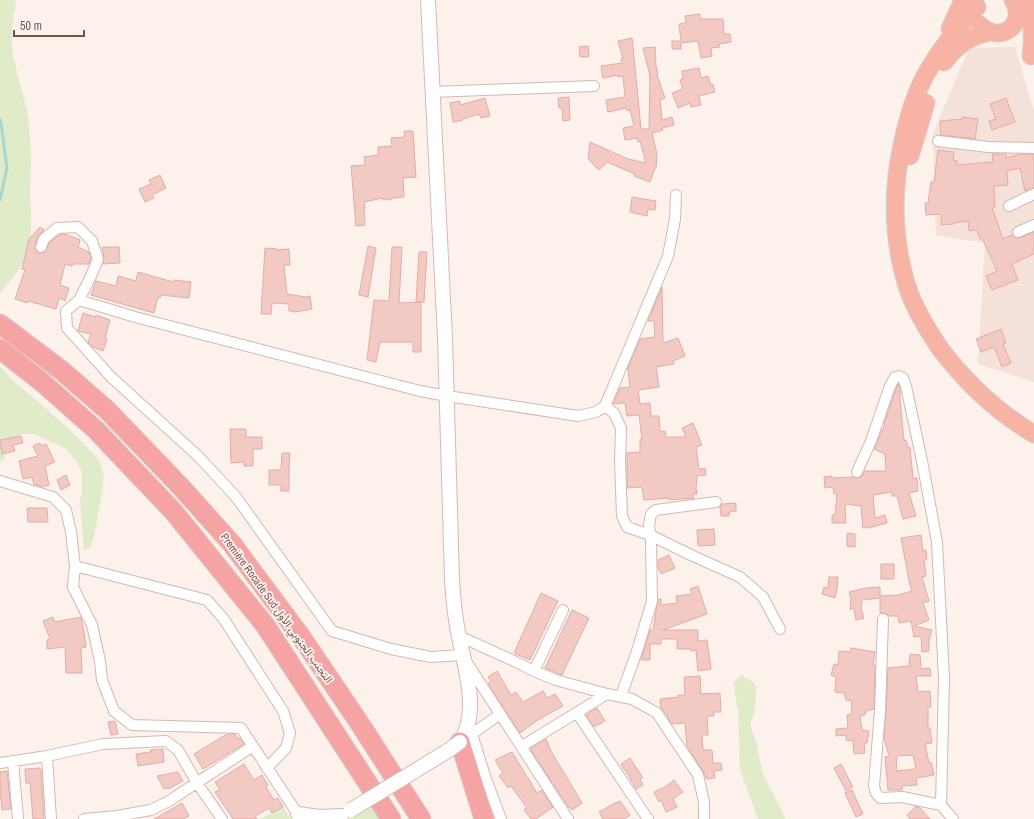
<svg xmlns="http://www.w3.org/2000/svg" width="1034" height="819" font-family="'Archivo Narrow',Vazirmatn,sans-serif">
<style>
.residential{fill:#f4e1d9}
.green{fill:#dfebc9}
.lines{fill:none;stroke-linecap:round;stroke-linejoin:round}
.stream{stroke:#a5d8d4;stroke-width:3}
.building{fill:#f2cac3;stroke:#e4aca3;fill-rule:evenodd}
.minor-casing{stroke:#d2b9b2;stroke-width:12}
.secondary-casing{stroke:#d7b9b3;stroke-width:16}
.trunk-casing{stroke:#d9cfcd;stroke-width:19}
.motorway-casing{stroke:#d9cfcd;stroke-width:21}
.minor{stroke:#fff;stroke-width:10}
.secondary{stroke:#fff;stroke-width:14}
.trunk{stroke:#f7b4a4;stroke-width:17}
.motorway{stroke:#f5a4a3;stroke-width:19}
.secondary-bridge-casing{stroke:#d7b9b3;stroke-width:16;stroke-linecap:butt}
.secondary-bridge{stroke:#fff;stroke-width:14}
.labels{text-anchor:middle;dominant-baseline:central;stroke-width:3.5;stroke-linejoin:round;paint-order:stroke}
.street-label{font-size:11px;fill:#78524d;stroke:#fff6f2}
</style>
<rect width="100%" height="100%" fill="#fcf1eb"/>
<path class="residential" d="M1015 47 1034 111V382L978 364 985 243 936 235 933 134 969 48Z"/>
<path class="green" d="M0 0H16L12 27V52L28 115 31 154 30 194 31 219 30 254 0 294Z
M0 366 13 381 40 403 75 435 99 460 104 476 102 492 94 537 91 546 84 551 80 499 82 493V472L76 461 66 449 35 434H23L18 436 7 447 4 459 0 462Z
M741 675 756 684V698L754 714 750 724 756 742 763 774 783 813 785 819H758L740 769 738 709 733 683Z
M373 805 381 819H349Z
M283 807 291 819H261Z"/>
<g class="lines">
<path class="stream" d="M0 119 1 123 7 168 0 200"/>
</g>
<path class="building" d="M700 14V19H723L724 34H730L731 42 719 44 720 47 711 48 712 56 701 58 698 41 681 43V49H672V41H681L679 24 686 23 685 16Z
M632 38 641 129H649L650 76 643 48 655 47 656 61H655L658 74 657 75 665 98 660 100 662 120 672 117 674 125 662 128 663 130 652 133 657 154 656 168H655L650 182 634 176 635 174 607 162 599 170 588 159 590 142 628 159 646 163 640 141 638 142 637 138 625 140 623 128 634 126 630 110 627 111 626 108 608 112 606 100 625 97 623 76 618 77V75L603 78 601 66 622 63 621 59H623L618 41Z
M588 46 589 57H580L579 47Z
M699 68 701 78 708 76 711 85 713 84 715 92 699 96 701 105 691 107 690 103 678 108 672 93 683 89 680 80 683 79 682 71Z
M569 97 570 120 563 121 562 108H559L558 98Z
M485 98 490 116 481 118 479 114 463 119V120L453 122 450 103 460 101V105Z
M1006 98 1015 122 992 130 989 121 996 119 990 104Z
M962 117 978 119 975 139 941 135 940 121 962 119Z
M404 131H413L416 177 403 178 404 197 392 198V199L383 200V198L364 202 365 208H364L365 225 356 226 351 166 365 165 364 157 378 155V147L392 146 391 138 405 137Z
M938 150 954 152 953 160 957 161V165L993 162 992 154H1006V158L1022 154H1034V188L1025 191 1020 168 1007 171 1008 185 994 186 995 207H992L1003 239 1012 235 1014 237 1020 238 1034 232V254L1012 264 1018 280 992 290 986 276 997 271 982 238 980 239 977 230 969 231 968 221 953 223 954 224 941 225V214L926 215 925 203H928L931 182H934Z
M160 175 166 188 152 195 154 198 145 202 139 189 151 184 149 180Z
M632 197 656 201 655 210 648 209 647 216 630 212Z
M40 227 44 230 38 236 35 245V248L38 253H42L45 252 49 243 59 235 65 234 80 240 78 247 89 252 91 259 89 264H73L72 266 65 264 60 285 69 288 65 301 59 298 56 309 28 301 27 303 15 299 25 270 22 269 29 239Z
M368 246 376 248 368 297 359 295Z
M102 247H119L120 263 103 264 104 257Z
M392 247H402L399 303 421 302V352H413V342H380L376 362 367 360 374 300 389 301Z
M265 248 277 249V250L289 249 290 265H284L287 294 306 297 310 296 312 309 295 312 289 311V304L272 303 271 314H261Z
M419 252H427L424 302H416Z
M138 272 173 282 174 280 191 282 189 298 161 295 160 298 158 297 154 313 91 295 96 281 116 286 118 276 136 281Z
M662 287 663 343 678 338 685 356 673 361 674 364 656 367 659 387 638 390 640 404 650 403 651 416H659L660 431H665L666 437H686L682 428 693 423 702 445 696 447 699 469 705 468 706 475 697 476 696 488 697 494H693L694 498 669 500V498L644 500 642 487 627 488V453L640 452V439H642L639 415 627 416 625 403 613 404 620 388 630 387 628 369H627L633 356H634V354L640 339 655 337 654 321H648Z
M83 313 95 317 96 315 110 320 105 338 107 339 103 351 93 347 88 342 91 334 78 331Z
M1001 329 1006 343 1003 344 1011 363 1002 367 994 347 981 352 976 339Z
M898 384 900 388V399L904 441 906 440 908 448 910 447 913 479 917 478 918 491 909 493 916 516 903 519 897 496H892V492L873 495 875 518 885 515 887 523 872 527 863 528 861 506 845 504 846 523H832V515H835L837 494H834L833 487 825 488 824 477 832 476V478L853 477 858 478 861 477 865 471H886L885 454 874 449 885 424H884L896 389Z
M230 429H246V437H262V449H253V466H244V462L231 463Z
M21 436 23 443 13 445 15 451 2 454 0 440Z
M40 443 42 446 46 444 55 462 45 466 49 485 42 487 34 484 32 477 23 479 19 461 38 456 33 446Z
M282 453H290L289 469V468V491H281V485H269V470H281Z
M66 475 70 485 61 490 57 480Z
M736 503V511L729 512V516H721L720 507 722 504Z
M27 508H47L48 522H28Z
M714 529 715 545 698 546 697 530Z
M847 533 855 534V547L847 546Z
M921 535 923 551 926 550 927 559 924 560 926 576 922 577 929 601 923 603 929 620 914 626 932 630 929 641V651L922 652 921 636 914 637 911 621 899 623 898 616H889L886 613H880V598L862 600 861 608 864 618 856 620 854 609H850L851 598 849 592 866 588 880 587V596L898 595 912 591 909 581 901 538Z
M669 555 675 568 661 574 658 567V560Z
M881 564H894V579H881Z
M829 577H838L837 589 835 598 822 594 824 587 828 588Z
M698 586 707 614 663 630H698V641L707 640 711 669 698 671 696 650 691 651 690 649H677V639H661V644H650V660H641L650 630H653L658 599H661V605L677 603 676 596 692 594 690 589Z
M541 593 558 601 530 660 514 653Z
M572 610 589 618 562 675 545 668Z
M53 617 55 622 81 617 84 632 86 647 81 648 82 673H66L65 647 47 649V640L50 639 43 621Z
M851 648 875 652 873 665H875L874 709 866 711 865 715 860 716 862 730 869 731 867 743H864L865 753 854 754 853 741 846 740V735L836 736V729L848 728 847 715 851 714 852 701 846 700 844 693 835 692 836 677 831 675 834 664 838 665 839 651 850 652Z
M910 654 920 655 921 669 930 668 931 676H916L918 692 930 691 931 707H928V728H930L932 743 925 744 929 763 931 762 934 775 916 778 917 785 902 786V790H888L885 757 889 756 884 738 886 711 888 668 909 666ZM913 755 916 769 896 771 897 756Z
M497 671 511 695 516 692 523 702 543 691 547 698 555 694 563 706 536 721 520 733 488 684 491 682 488 677Z
M700 676 701 694 720 693 721 712H714V716H707L708 735H702L703 750H712L713 763H721L722 770 714 771 715 778 707 779V777H705L703 771 687 746 685 723 672 724 668 719V716H667L661 708 660 699 679 697 678 695H685L684 677Z
M597 708 605 721 594 727 586 715Z
M115 721 118 734 111 735 108 722Z
M227 734H235L238 739 240 738 244 744 203 769 194 754Z
M546 739 551 751 582 803 572 810 570 807 569 808 530 749Z
M163 749 164 762 138 766 136 754 151 752 150 750Z
M512 752 537 793 542 790 553 807 536 819H531L524 810 527 808 511 786 508 788 499 776 503 773 495 760Z
M630 758 643 778 640 779 643 785 636 789 626 771H625L621 764Z
M244 764 254 780 262 775 268 785 266 787 274 800 278 798 283 807 272 813 269 808 255 816 257 819H233L215 792 220 790 215 782Z
M841 764 853 787 846 791 834 768Z
M40 768 41 770 44 819H33L30 783H26L25 769Z
M7 771 11 809 2 810 0 788V772Z
M178 772 183 781 170 788 164 789 157 776Z
M674 780 683 792 673 799 677 807 666 812 661 800 659 802 654 792 665 787Z
M852 790 863 814 856 817 845 793Z
M620 801 630 815 625 819H603L599 812 617 802V803Z
M182 803 189 816 183 819H154Z
M916 806 919 807 930 819H910L907 815Z"/>
<g class="lines">
<g class="minor-casing">
<path id="minor" d="M432 92 594 86
M938 141 988 147 1034 148
M1009 206 1034 194
M1018 232 1034 225
M41 247 44 239 57 228 78 227 92 241 98 259 91 276 79 300
M605 406 614 413 621 428 620 462 622 516 627 527 650 535 693 556 740 577 763 597 780 629
M857 472 871 441 890 386 895 377 899 376 903 378 906 386 922 461 937 542 944 679 941 805
M0 481 53 497 66 510 71 532 75 566 73 587 92 625 100 661 102 680 114 711 132 725 241 728 301 819
M75 566 207 600 223 618 283 711 290 733 286 748 267 768
M883 619 880 711 874 786 876 793 880 798 902 797 941 805 953 819
M459 636 516 662 534 671 556 680 607 694
M534 671 563 610
M621 696 638 648 652 601 651 540 649 525 651 514 656 510 716 502
M577 713 648 819
M468 721 485 776 501 819
M468 737 500 714
M522 746 607 694 632 699 657 713 698 775 704 802V819
M47 756 51 819
M13 761 18 819
M0 763 47 756 103 744 166 741 178 750 197 783 222 819
M84 819 117 816 151 810 169 801 253 746
M568 819C533 764 497 710 462 655L431 657 391 649 332 631 236 497 198 456 111 377 67 328 66 311 79 300 135 317 420 391 447 396 578 416 596 412 605 406 668 256 675 219 676 195"/>
</g>
<g class="secondary-casing">
<path id="secondary" d="M428 0 445 338 452 579C453 598 455 618 459 637 465 668 480 713 460 742
M298 814 319 817 341 816 340 819"/>
</g>
<g class="trunk-casing">
<path id="trunk" d="M1028 0C1032 19 1034 36 1031 56
M977 7C958 27 940 49 926 74 914 96 907 121 902 145 892 191 893 238 906 283 913 306 926 327 939 347 966 383 995 411 1034 434
M980 25C1000 45 1028 24 1013 0
M950 29 963 0
M944 62C957 45 969 37 989 32
M910 156 926 103"/>
</g>
<g class="motorway-casing">
<path id="motorway" d="M0 324 61 370 107 410 181 487 232 544 302 638 362 727 421 819
M0 349 43 383 96 430 173 511 265 625 391 819
M460 742 484 819"/>
</g>
<use href="#minor" class="minor"/>
<use href="#secondary" class="secondary"/>
<use href="#trunk" class="trunk"/>
<use href="#motorway" class="motorway"/>
<g class="secondary-bridge-casing">
<path id="secondary-bridge" d="M351 810 449 750 460 742"/>
</g>
<use href="#secondary-bridge" class="secondary-bridge"/>
</g>
<g class="labels">
<g class="street-label">
<text transform="translate(277 608) rotate(54)">Première Rocade Sud التجنب الجنوبي الأول</text>
</g>
</g>
<path d="M14 30v6h70v-6" fill="none" stroke="#78524d" stroke-width="2"/>
<text x="20" y="30" font-size="12" fill="#78524d" stroke="#fff6f2" stroke-width="3" paint-order="stroke">50 m</text>
</svg>
